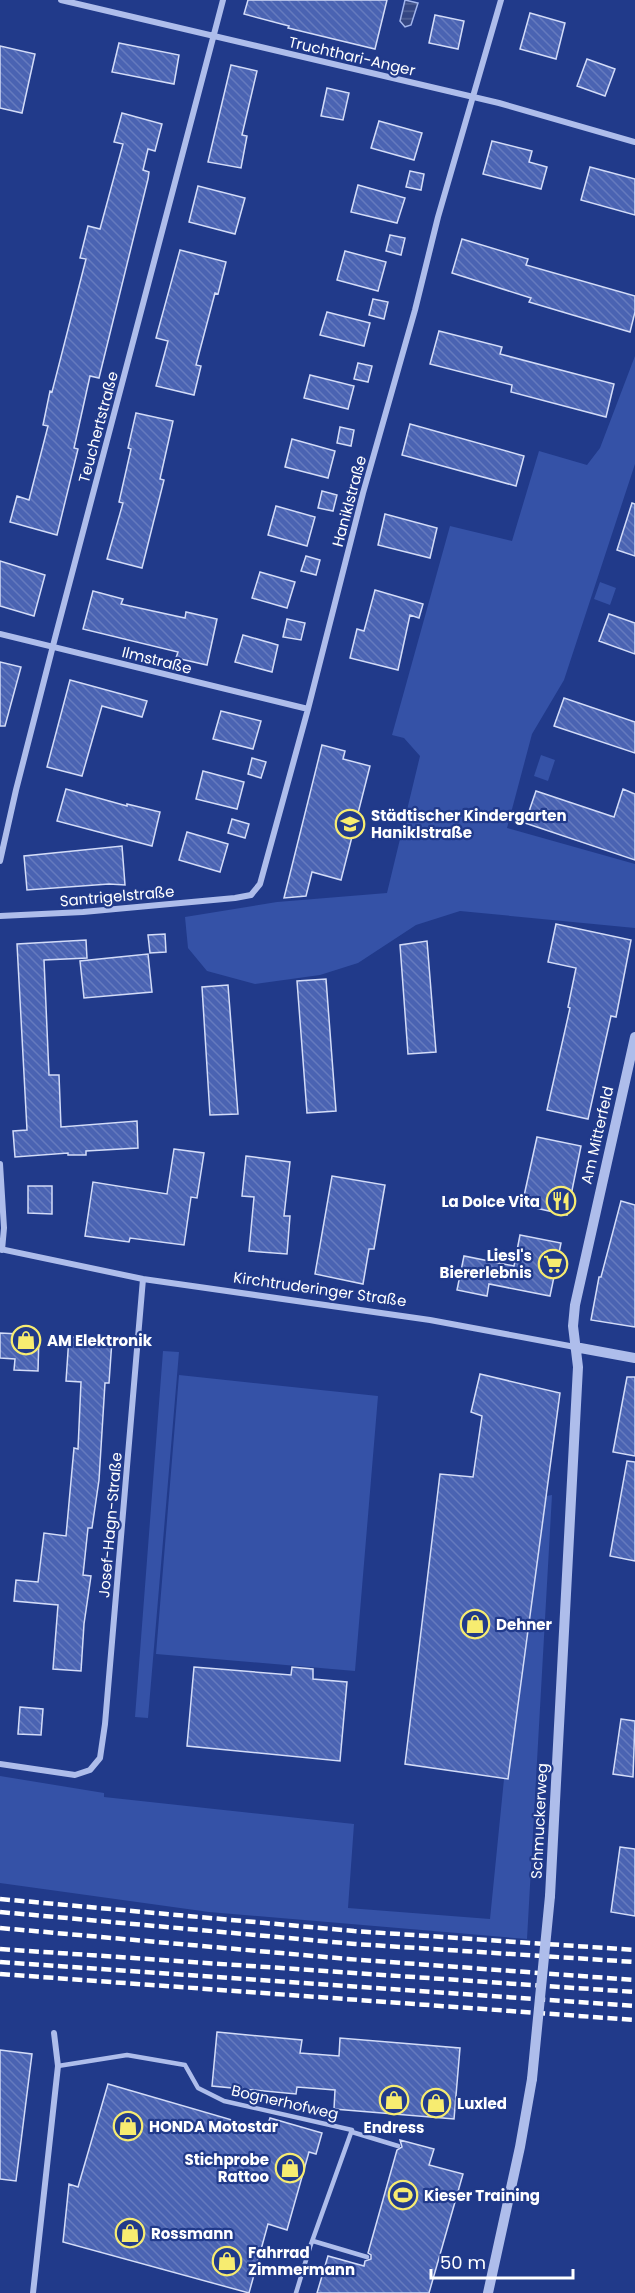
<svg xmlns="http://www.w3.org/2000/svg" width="635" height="2293" font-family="Poppins,sans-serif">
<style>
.green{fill:#3552a7}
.water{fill:url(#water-rules);stroke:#a2b5ec;stroke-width:1.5}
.building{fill:url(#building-back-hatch);stroke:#d3dcf8;stroke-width:1.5}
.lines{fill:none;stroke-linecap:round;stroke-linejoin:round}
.service{stroke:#aebdeb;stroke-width:4.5}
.minor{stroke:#aebdeb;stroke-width:6}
.tertiary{stroke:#aebdeb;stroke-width:10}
.rail{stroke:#fff;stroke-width:4.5;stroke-dasharray:10 4.5;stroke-linecap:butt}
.tertiary-bridge{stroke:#aebdeb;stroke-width:10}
.labels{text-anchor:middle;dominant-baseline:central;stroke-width:4.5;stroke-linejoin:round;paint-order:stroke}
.street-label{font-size:15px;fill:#fff;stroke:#213a8a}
.poi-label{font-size:15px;font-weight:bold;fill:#fff;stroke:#213a8a;text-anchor:start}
</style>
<defs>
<pattern id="water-rules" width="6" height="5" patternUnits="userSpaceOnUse" patternTransform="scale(1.5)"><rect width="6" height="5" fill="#344682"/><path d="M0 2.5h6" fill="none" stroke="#526295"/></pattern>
<pattern id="building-back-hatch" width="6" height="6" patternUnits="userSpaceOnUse" patternTransform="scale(1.5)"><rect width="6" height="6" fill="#4a63b2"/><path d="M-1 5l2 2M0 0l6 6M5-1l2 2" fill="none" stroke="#657abe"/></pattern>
</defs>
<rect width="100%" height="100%" fill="#213a8a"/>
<path class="green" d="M635 356V464L564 680 532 734 507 828 635 864V928L460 911 416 925 358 963 320 975 255 984 207 971 188 948 185 917 277 902 387 893 420 756 404 738 392 735 450 526 512 541 539 451 587 465 600 448Z
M600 582 616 588 610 605 594 599Z
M541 755 555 760 548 781 534 776Z
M163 1351 179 1352 148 1718 135 1717Z
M179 1375 378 1396 355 1671 156 1654Z
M552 1495 527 1939 209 1912 0 1883V1776L104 1793V1797L354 1824 348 1908 490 1919 504 1779H508L546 1496Z"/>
<path class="water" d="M405 0 418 3 411 25 405 27 400 21Z"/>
<path class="building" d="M248 0H387L375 49 288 28 289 26 244 14Z
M530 13 565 23 556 59 520 49Z
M435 15 464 21 458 49 429 43Z
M119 43 179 55 174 84 112 72Z
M0 46 35 54 22 113 0 108Z
M587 59 615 69 605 96 577 86Z
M231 65 257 71 242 135 247 136 241 168 208 162Z
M327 88 349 93 343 120 321 116Z
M122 113 162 124 155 151 148 149 143 170 149 172 148 179 99 378 90 376 74 448 78 449 57 535 10 522 17 496 29 500 48 426 43 425 50 391 52 392 86 259 80 258 88 226 100 229 123 144 114 142Z
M379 121 422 133 414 160 371 148Z
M492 141 532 151 529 162 547 167 541 189 483 174Z
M590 167 635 179V215L581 200Z
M410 171 424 174 421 190 406 187Z
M358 185 405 198 397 223 351 212Z
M198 186 245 198 235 234 189 222Z
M390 235 405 238 401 255 386 251Z
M462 239 528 259 526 265 635 296V312L630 332 529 302 531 298 452 273Z
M180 250 226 262 218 294 215 293 196 365 201 366 194 395 156 386 168 341 156 338Z
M345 251 386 262 378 291 337 280Z
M373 299 388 302 384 319 369 315Z
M327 312 370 323 364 346 320 335Z
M439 331 502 347 500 354 614 384 606 417 511 392 512 385 430 364Z
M358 363 372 366 368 382 354 379Z
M310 375 354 386 348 409 304 398Z
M136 413 173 421 160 479 164 480 142 568 107 559 123 503 119 502 131 449 128 448Z
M410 424 524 456 516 486 402 455Z
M340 427 354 430 351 446 337 443Z
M292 439 335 451 328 478 285 467Z
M322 491 337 495 333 511 318 508Z
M632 503 635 504V556L617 550Z
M276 506 315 517 307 546 268 535Z
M385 514 437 528 430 558 378 545Z
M306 556 320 560 316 575 301 571Z
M0 561 45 575 34 616 0 606Z
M260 572 295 582 287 608 252 598Z
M375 590 423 604 419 618 410 615 398 670 350 658 357 629 364 631Z
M93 591 123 599 121 604 185 618 186 612 217 619 207 665 176 658 178 652 83 629Z
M609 614 635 623V654L599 641Z
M287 619 305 623 301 640 283 637Z
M243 635 278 645 272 672 235 662Z
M0 662 21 667 5 726H0Z
M70 680 147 701 142 717 102 706 82 776 47 767Z
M564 698 635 722V753L554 726Z
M221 711 261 721 253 749 213 739Z
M322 745 345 751 343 759 370 766 341 880 312 872 306 896 284 898Z
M252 758 266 762 261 778 248 774Z
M203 771 244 782 237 809 196 799Z
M66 789 127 806V804L160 812 152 846 57 821Z
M623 789 635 794V860L525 823 536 791 614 817Z
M232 819 249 824 245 838 228 833Z
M187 832 228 844 220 872 179 860Z
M122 846 125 885 109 884 27 890 24 856Z
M556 924 631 940 616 1017 611 1016 588 1119 547 1110 570 1008 568 1007 576 968 548 962Z
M165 934 166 952 150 953 148 935Z
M86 940 87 958 44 960 49 1075H59L61 1127 137 1121 138 1148 86 1151V1155H68V1153L15 1157 13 1131 27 1130 17 944Z
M427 941 436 1052 408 1054 400 945Z
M148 954 152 992 84 998 80 961Z
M326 979 336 1111 307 1113 297 981Z
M228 985 238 1114 210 1115 202 987Z
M537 1137 581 1146 567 1215 522 1205Z
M174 1149 204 1153 197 1198 191 1197 184 1245 130 1238 129 1242 85 1236 93 1182 167 1194Z
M246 1156 290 1162 284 1216H290L287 1254 249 1251 254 1197 242 1196Z
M332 1176 385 1185 374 1249H369L363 1284 315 1274Z
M28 1186H52V1214L28 1213Z
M621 1201 635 1205V1327L591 1320 599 1277H601Z
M520 1235 561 1243 550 1296 489 1284 487 1296 457 1290 464 1256 514 1266Z
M0 1333 39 1335 38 1371 14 1370 15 1359 0 1358Z
M69 1337 112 1340 109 1383H105L99 1480 92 1528H88L83 1575 91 1576 84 1624 81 1671 53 1669 58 1605 14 1601 16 1580 38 1582 44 1533 66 1536 74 1448 78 1449 81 1382 66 1381Z
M480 1374 560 1393 508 1779 405 1764 440 1474 473 1477 482 1416 471 1412Z
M627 1377H635V1456L613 1452Z
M627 1461 635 1462V1561L610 1556Z
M194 1667 291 1675 292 1667 313 1669V1679L347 1682 340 1761 187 1746Z
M20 1707 43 1709 41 1735 18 1734Z
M621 1719 635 1721 633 1777 613 1774Z
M620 1847 635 1849V1916L611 1912Z
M217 2032 302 2040 300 2053 339 2056 340 2038 460 2048 454 2119 334 2109 335 2090 297 2087 296 2094 212 2086Z
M0 2050 32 2054 16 2181 0 2179Z
M108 2084 266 2130 270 2118 322 2133 316 2154 309 2152 287 2230 268 2224 249 2293 63 2242 69 2184 78 2187Z
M400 2140 434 2149 429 2165 463 2174 429 2293H317L328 2256 364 2266 365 2261 371 2259V2255L368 2253 397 2150 402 2147Z"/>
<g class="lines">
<path class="service" d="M58 2066 127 2055 185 2065 198 2088 224 2101 352 2130 310 2247 296 2293
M352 2132 398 2146
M313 2241 367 2257"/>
<path class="minor" d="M61 0 499 103 635 142
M0 634 308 709
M0 861 16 790 55 638 223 0
M0 916 83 912 235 898 251 895 260 884 308 709 363 493 415 310 438 217 501 0
M0 1164 4 1228 2 1250
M0 1249 143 1279 430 1320 575 1347
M0 1764 75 1775 90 1770 100 1758 105 1724 143 1279
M33 2293 58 2066 54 2033"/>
<path class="tertiary" d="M575 1347 635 1358
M550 1896 578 1367 573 1326 575 1305 635 1037
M488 2293 520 2147 532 2079"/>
<path class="rail" d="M0 1899 354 1931 635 1950
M0 1912 355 1944 635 1962
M0 1928 348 1959 635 1980
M0 1949 635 1992
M0 1962 635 2006
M0 1974 635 2020"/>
<path class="tertiary-bridge" d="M532 2079 550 1896"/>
</g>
<defs>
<g id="school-ring" transform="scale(1.5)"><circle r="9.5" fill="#213a8a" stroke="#f7ec70" stroke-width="1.5"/><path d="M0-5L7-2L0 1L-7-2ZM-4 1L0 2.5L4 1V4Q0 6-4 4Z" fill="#f7ec70"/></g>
<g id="restaurant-ring" transform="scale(1.5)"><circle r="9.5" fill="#213a8a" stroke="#f7ec70" stroke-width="1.5"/><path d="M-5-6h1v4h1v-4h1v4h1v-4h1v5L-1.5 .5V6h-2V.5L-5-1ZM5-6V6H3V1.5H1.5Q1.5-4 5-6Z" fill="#f7ec70"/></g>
<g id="supermarket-ring" transform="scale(1.5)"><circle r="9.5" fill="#213a8a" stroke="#f7ec70" stroke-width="1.5"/><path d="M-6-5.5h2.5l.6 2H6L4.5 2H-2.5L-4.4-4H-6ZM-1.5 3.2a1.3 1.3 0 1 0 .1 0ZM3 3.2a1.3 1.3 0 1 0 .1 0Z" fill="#f7ec70"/></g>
<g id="shop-ring" transform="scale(1.5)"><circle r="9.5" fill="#213a8a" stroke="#f7ec70" stroke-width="1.5"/><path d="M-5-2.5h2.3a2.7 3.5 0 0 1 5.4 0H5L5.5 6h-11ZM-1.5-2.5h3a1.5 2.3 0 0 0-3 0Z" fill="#f7ec70"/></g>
<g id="stadium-ring" transform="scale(1.5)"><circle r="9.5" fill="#213a8a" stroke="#f7ec70" stroke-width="1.5"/><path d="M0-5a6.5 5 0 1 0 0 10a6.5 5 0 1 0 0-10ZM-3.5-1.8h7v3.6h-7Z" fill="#f7ec70"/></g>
</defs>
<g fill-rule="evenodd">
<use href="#school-ring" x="350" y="824"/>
<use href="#restaurant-ring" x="561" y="1201"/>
<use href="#supermarket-ring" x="553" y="1264"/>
<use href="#shop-ring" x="26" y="1340"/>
<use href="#shop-ring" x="475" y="1624"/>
<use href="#shop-ring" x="394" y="2100"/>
<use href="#shop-ring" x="436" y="2103"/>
<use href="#shop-ring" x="128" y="2126"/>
<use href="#shop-ring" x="290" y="2168"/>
<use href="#stadium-ring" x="403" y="2195"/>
<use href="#shop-ring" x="130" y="2233"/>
<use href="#shop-ring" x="227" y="2261"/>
</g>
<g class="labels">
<g class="street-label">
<text transform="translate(352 56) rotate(13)">Truchthari-Anger</text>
<text transform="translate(98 427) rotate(-75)">Teuchertstraße</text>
<text transform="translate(349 501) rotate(-75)">Haniklstraße</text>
<text transform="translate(157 660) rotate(14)">Ilmstraße</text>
<text transform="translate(117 896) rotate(-5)">Santrigelstraße</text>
<text transform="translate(597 1135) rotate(-77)">Am Mitterfeld</text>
<text transform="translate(320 1289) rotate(8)">Kirchtruderinger Straße</text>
<text transform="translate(110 1525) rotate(-85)">Josef-Hagn-Straße</text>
<text transform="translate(539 1821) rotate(-87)">Schmuckerweg</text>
<text transform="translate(285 2102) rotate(13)">Bognerhofweg</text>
</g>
<g class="poi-label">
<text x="371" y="815">Städtischer Kindergarten<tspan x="371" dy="17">Haniklstraße</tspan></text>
<text x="540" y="1201" text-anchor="end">La Dolce Vita</text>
<text x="532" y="1255" text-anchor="end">Liesl's<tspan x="532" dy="17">Biererlebnis</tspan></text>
<text x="47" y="1340">AM Elektronik</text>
<text x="496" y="1624">Dehner</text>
<text x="457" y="2103">Luxled</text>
<text x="149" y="2126">HONDA Motostar</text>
<text x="394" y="2127" text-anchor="middle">Endress</text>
<text x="269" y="2159" text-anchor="end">Stichprobe<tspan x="269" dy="17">Rattoo</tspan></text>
<text x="424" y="2195">Kieser Training</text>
<text x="151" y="2233">Rossmann</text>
<text x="248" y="2252">Fahrrad<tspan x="248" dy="17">Zimmermann</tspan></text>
</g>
</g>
<path d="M431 2269v9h142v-9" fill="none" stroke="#ffffff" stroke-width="3"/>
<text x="440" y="2269" font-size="18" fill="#ffffff" stroke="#213a8a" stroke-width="4.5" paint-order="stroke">50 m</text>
</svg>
